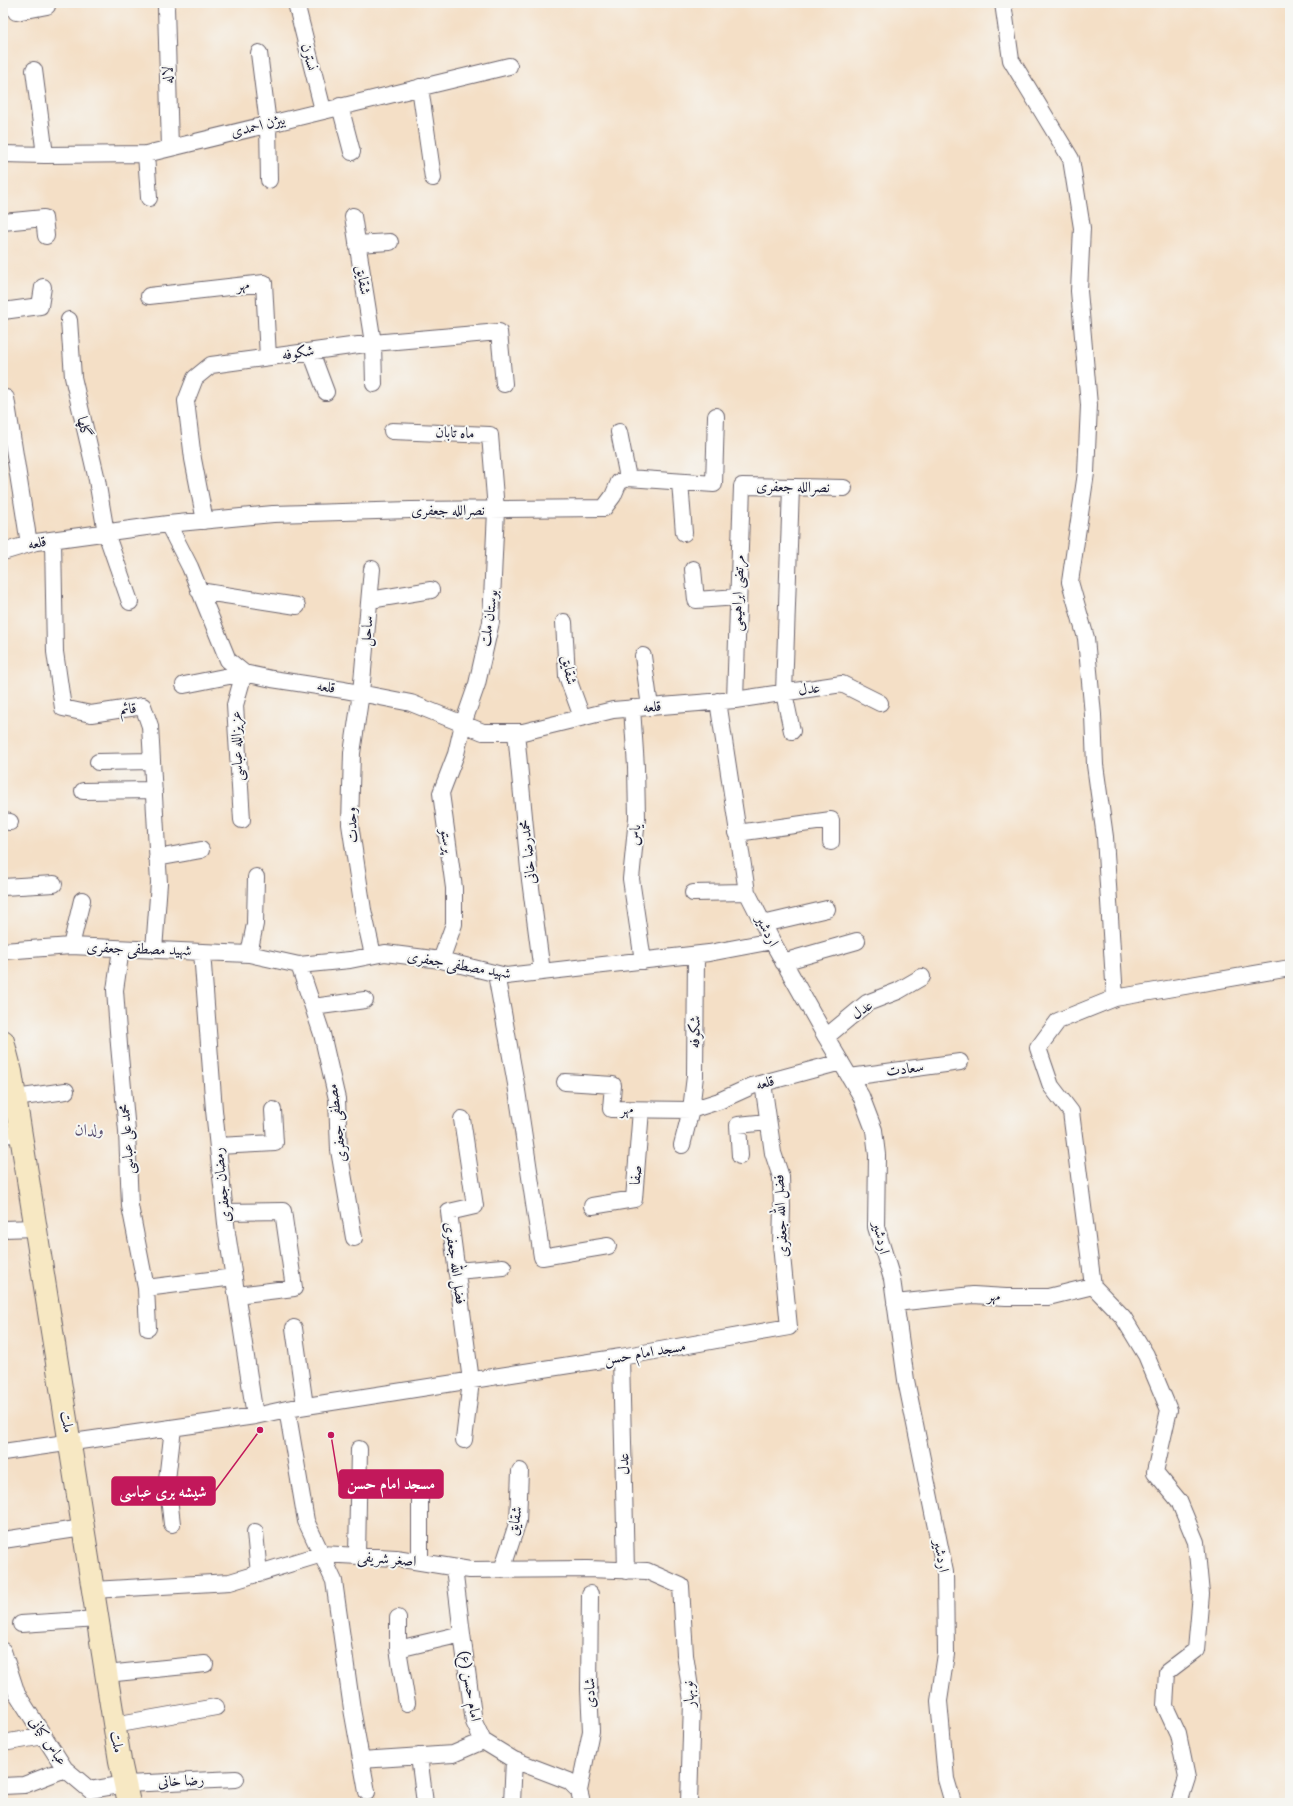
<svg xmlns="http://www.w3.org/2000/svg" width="1293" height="1806" font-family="'IM FELL DW Pica',Amiri,serif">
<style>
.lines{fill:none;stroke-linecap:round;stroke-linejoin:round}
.street-casing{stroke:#6c646c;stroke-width:18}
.secondary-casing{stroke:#6c646c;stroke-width:24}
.street{stroke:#fff;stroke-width:16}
.secondary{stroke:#f7e8c3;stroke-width:22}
.labels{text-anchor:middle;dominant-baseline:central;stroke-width:4;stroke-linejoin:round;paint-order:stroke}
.street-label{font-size:15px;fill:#22223b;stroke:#f6f6f2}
.neighbourhood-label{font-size:16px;fill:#5e5575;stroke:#f6f6f2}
.leader{fill:none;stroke:#c2185b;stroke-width:1.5}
.callout-dot{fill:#c2185b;stroke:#f6f6f2;stroke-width:1.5}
.callout{fill:#c2185b;stroke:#c2185b;stroke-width:1.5}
.callout-label{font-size:16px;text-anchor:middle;font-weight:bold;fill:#fff}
</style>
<rect width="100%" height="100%" fill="#f6f6f2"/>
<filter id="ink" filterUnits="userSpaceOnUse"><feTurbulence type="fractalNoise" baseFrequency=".025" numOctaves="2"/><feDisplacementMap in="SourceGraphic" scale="8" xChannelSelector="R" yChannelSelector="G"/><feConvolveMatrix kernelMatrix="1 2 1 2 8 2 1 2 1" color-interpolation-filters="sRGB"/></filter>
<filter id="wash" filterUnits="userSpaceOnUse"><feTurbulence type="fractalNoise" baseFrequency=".012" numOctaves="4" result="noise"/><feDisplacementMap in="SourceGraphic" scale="16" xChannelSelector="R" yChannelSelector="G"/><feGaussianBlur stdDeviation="0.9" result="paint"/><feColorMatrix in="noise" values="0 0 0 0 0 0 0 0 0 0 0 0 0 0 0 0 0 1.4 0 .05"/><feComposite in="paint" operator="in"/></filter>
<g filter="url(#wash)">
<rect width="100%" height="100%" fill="#f4dfc6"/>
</g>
<g filter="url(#ink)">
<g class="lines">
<g class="street-casing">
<path id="street" d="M16 3V12L47 6
M167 3 166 7 170 148
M296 3 323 110
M1003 3 1011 60 1071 159 1082 228 1079 291 1089 405 1086 473 1070 582 1086 638 1093 715 1095 765 1105 837 1115 998 1058 1021 1038 1048 1051 1086 1071 1112 1093 1286 1123 1317 1146 1355 1169 1410 1155 1472 1179 1501 1196 1542 1201 1594 1196 1650 1167 1672 1165 1706 1178 1734 1187 1778 1179 1803
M259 53 268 124 269 180
M34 70 45 155
M420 87 433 178
M340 106 352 152
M3 154 45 155 146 154 509 66
M146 154 149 198
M353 216 373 343 374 384
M3 222 44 218 46 236
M357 244 390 242
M149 296 264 283 268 357
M3 311 40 306 43 287
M69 320 73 377 97 480 106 533 130 602
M311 352 326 392
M6 398 29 544
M392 431 490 435 496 510 491 622 477 684 463 724 456 754 441 793 454 888V924L441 960
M619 432 628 478
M680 482 684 533
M791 487 784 693 792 731
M205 521 193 459 186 401 195 378 211 365 373 343 499 332 504 384
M168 524 190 567 228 660 244 673 272 679 344 690 411 703 483 732H523L613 710 735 700 842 684 880 703
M53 540 55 652 63 708 91 714 143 706 150 726 159 883 154 950
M3 552 36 542 168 524 273 514 411 510 604 508 613 496 619 482 628 478 714 484 716 416
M372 569 361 693 352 753 350 824 363 910 373 955
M693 569 696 600 738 597
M199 591 297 606
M370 600 431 590
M564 622 567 676 582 717
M643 656 650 707
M184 685 244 673 235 705 242 820
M735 700 742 486 844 488
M718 701 747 892 772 941 826 1037 861 1096 874 1130 877 1155 876 1227 892 1279 906 1380 945 1572 946 1654 939 1701 946 1779 953 1803
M632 708 636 767 637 818 631 879 643 961
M516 732 530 880 542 972
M98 762 152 761
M83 791 154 790
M3 821 10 822
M737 833 831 820V842
M157 858 201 850
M3 887 54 884
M693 893 747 892
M763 924 827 909
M71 946 82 900
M121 949 115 990 119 1045 127 1131 130 1206 146 1288 148 1328
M3 951 71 946 202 952 249 954 299 965 350 960 385 953 441 960 506 976 709 953 772 941
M202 952 214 1110 227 1233 255 1416
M249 954 255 924 256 877
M783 962 857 941
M299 965 322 1034 337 1099 339 1150 354 1238
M496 974 516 1084 542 1257 608 1246
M1115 998 1290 968
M313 1007 365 1000
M826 1037 867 1003 898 991 922 977
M850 1077 960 1062
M565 1082 613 1085 611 1109 691 1110 719 1101 752 1086 841 1062
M15 1098 66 1091
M462 1119 475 1206 449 1212 471 1381 464 1440
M3 1135 21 1133
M682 1145 691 1110 695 1076 696 955
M218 1146 275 1143 273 1110
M740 1156 738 1125 768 1122
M592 1206 634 1199 641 1110
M225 1212 283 1211 294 1288 237 1295
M3 1229 36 1228
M456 1271 503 1267
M146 1288 234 1277
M895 1303 973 1295 1006 1297H1048L1093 1286
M294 1328 305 1406
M621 1357 626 1571
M287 1409 306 1521 334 1581 352 1709 367 1792
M3 1452 255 1416 287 1409 621 1357 789 1327 781 1245 782 1207 781 1177 773 1153 763 1083
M420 1494V1562
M172 1524 167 1480 173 1428
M255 1532 259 1574
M3 1540 83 1528
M357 1556 359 1449
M454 1568 462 1634 474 1722 483 1741 514 1760 569 1781 579 1791 582 1803
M502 1570 518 1521 520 1471
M93 1590 230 1582 322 1554 396 1558 470 1570 587 1569 647 1571 681 1586 685 1655 692 1701 689 1803
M398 1618V1649L407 1703
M21 1624 98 1619
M398 1649 462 1634
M3 1651 17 1694 65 1769 90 1790 126 1784 236 1779
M106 1674 205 1664
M114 1725 216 1707
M3 1743 44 1736
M419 1756 425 1803
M361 1760 453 1754 483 1741
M3 1786 24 1785 65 1769
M579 1791 591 1731 589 1689 590 1594
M512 1803 514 1760"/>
</g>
<g class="secondary-casing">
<path id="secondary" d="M3 1041 11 1072 120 1761 129 1803"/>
</g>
<use href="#street" class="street"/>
<use href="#secondary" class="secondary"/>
</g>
</g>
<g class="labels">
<g class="street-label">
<text transform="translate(309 57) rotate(75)">نسترن</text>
<text transform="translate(168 75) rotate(-92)">لاله</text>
<text transform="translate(258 126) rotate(-14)">بیژن احمدی</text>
<text transform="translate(363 280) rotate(81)">شقایق</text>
<text transform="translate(243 285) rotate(-6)">مهر</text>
<text transform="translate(298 353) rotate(-8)">شکوفه</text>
<text transform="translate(84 427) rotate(77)">گلها</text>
<text transform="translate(455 433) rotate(2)">ماه تابان</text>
<text transform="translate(793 487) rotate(1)">نصرالله جعفری</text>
<text x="448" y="510">نصرالله جعفری</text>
<text transform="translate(37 543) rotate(-12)">قلعه</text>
<text transform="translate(738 593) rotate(-88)">مرتضی ابراهیمی</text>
<text transform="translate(489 618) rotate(-82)">بوستان ملت</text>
<text transform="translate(367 631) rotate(-85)">ساحل</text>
<text transform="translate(569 670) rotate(80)">شقایق</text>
<text transform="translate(326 687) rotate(8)">قلعه</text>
<text transform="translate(809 689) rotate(-8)">عدل</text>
<text transform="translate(652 707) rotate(-5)">قلعه</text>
<text transform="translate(128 709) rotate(-6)">قائم</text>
<text transform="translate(237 746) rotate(-92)">عزیزالله عباسی</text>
<text transform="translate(352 825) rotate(-93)">وحدت</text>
<text transform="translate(635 835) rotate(-85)">یاس</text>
<text transform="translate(447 841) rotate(81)">پرستو</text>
<text transform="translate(528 852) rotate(-96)">محمدرضا خانی</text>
<text transform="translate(767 931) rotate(63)">اردشیر</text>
<text transform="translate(139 949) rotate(2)">شهید مصطفی جعفری</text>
<text transform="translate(459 965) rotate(10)">شهید مصطفی جعفری</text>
<text transform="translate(862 1010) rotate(-34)">عدل</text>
<text transform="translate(695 1032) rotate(-89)">شکوفه</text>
<text transform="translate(905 1069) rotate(-8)">سعادت</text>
<text transform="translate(765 1083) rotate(-16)">قلعه</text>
<text x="627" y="1109">مهر</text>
<text transform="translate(337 1123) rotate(-97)">مصطفی جعفری</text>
<text transform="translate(127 1139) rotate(-94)">محمد علی عباسی</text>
<text transform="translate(636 1175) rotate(-85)">صفا</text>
<text transform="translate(222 1185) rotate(-96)">رمضان جعفری</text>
<text transform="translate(781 1216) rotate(-93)">فضل الله جعفری</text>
<text transform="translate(881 1238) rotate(77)">اردشیر</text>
<text transform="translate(455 1263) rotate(82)">فضل الله جعفری</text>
<text transform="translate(994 1296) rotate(4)">مهر</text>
<text transform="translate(645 1353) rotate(-10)">مسجد امام حسن</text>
<text transform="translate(67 1422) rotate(81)">ملت</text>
<text transform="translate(624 1464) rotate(-91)">عدل</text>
<text transform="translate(515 1521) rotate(-80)">شقایق</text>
<text transform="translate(941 1556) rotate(80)">اردشیر</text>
<text transform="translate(387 1559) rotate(5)">اصغر شریفی</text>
<text transform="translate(470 1686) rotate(81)">امام حسن (ع)</text>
<text transform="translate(590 1693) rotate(-91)">شادی</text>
<text transform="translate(689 1694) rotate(-95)">نوبهار</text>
<text transform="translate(48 1741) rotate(56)">عباس کیانی</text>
<text transform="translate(117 1742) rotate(81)">ملت</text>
<text transform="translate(181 1781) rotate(-3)">رضا خانی</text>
</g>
<g class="neighbourhood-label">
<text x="89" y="1130">ولدان</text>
</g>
</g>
<path class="leader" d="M331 1435L339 1484M260 1430L215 1491"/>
<g class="callout-dot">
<circle cx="331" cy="1435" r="4"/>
<circle cx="260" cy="1430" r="4"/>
</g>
<g class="callout">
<rect x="339" y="1470" width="104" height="28" rx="4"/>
<rect x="112" y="1477" width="103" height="28" rx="4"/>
</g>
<g class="callout-label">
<text x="391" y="1489">مسجد امام حسن</text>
<text x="163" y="1497">شیشه بری عباسی</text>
</g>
<rect width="1293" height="1806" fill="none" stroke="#f6f6f2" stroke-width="16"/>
</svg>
